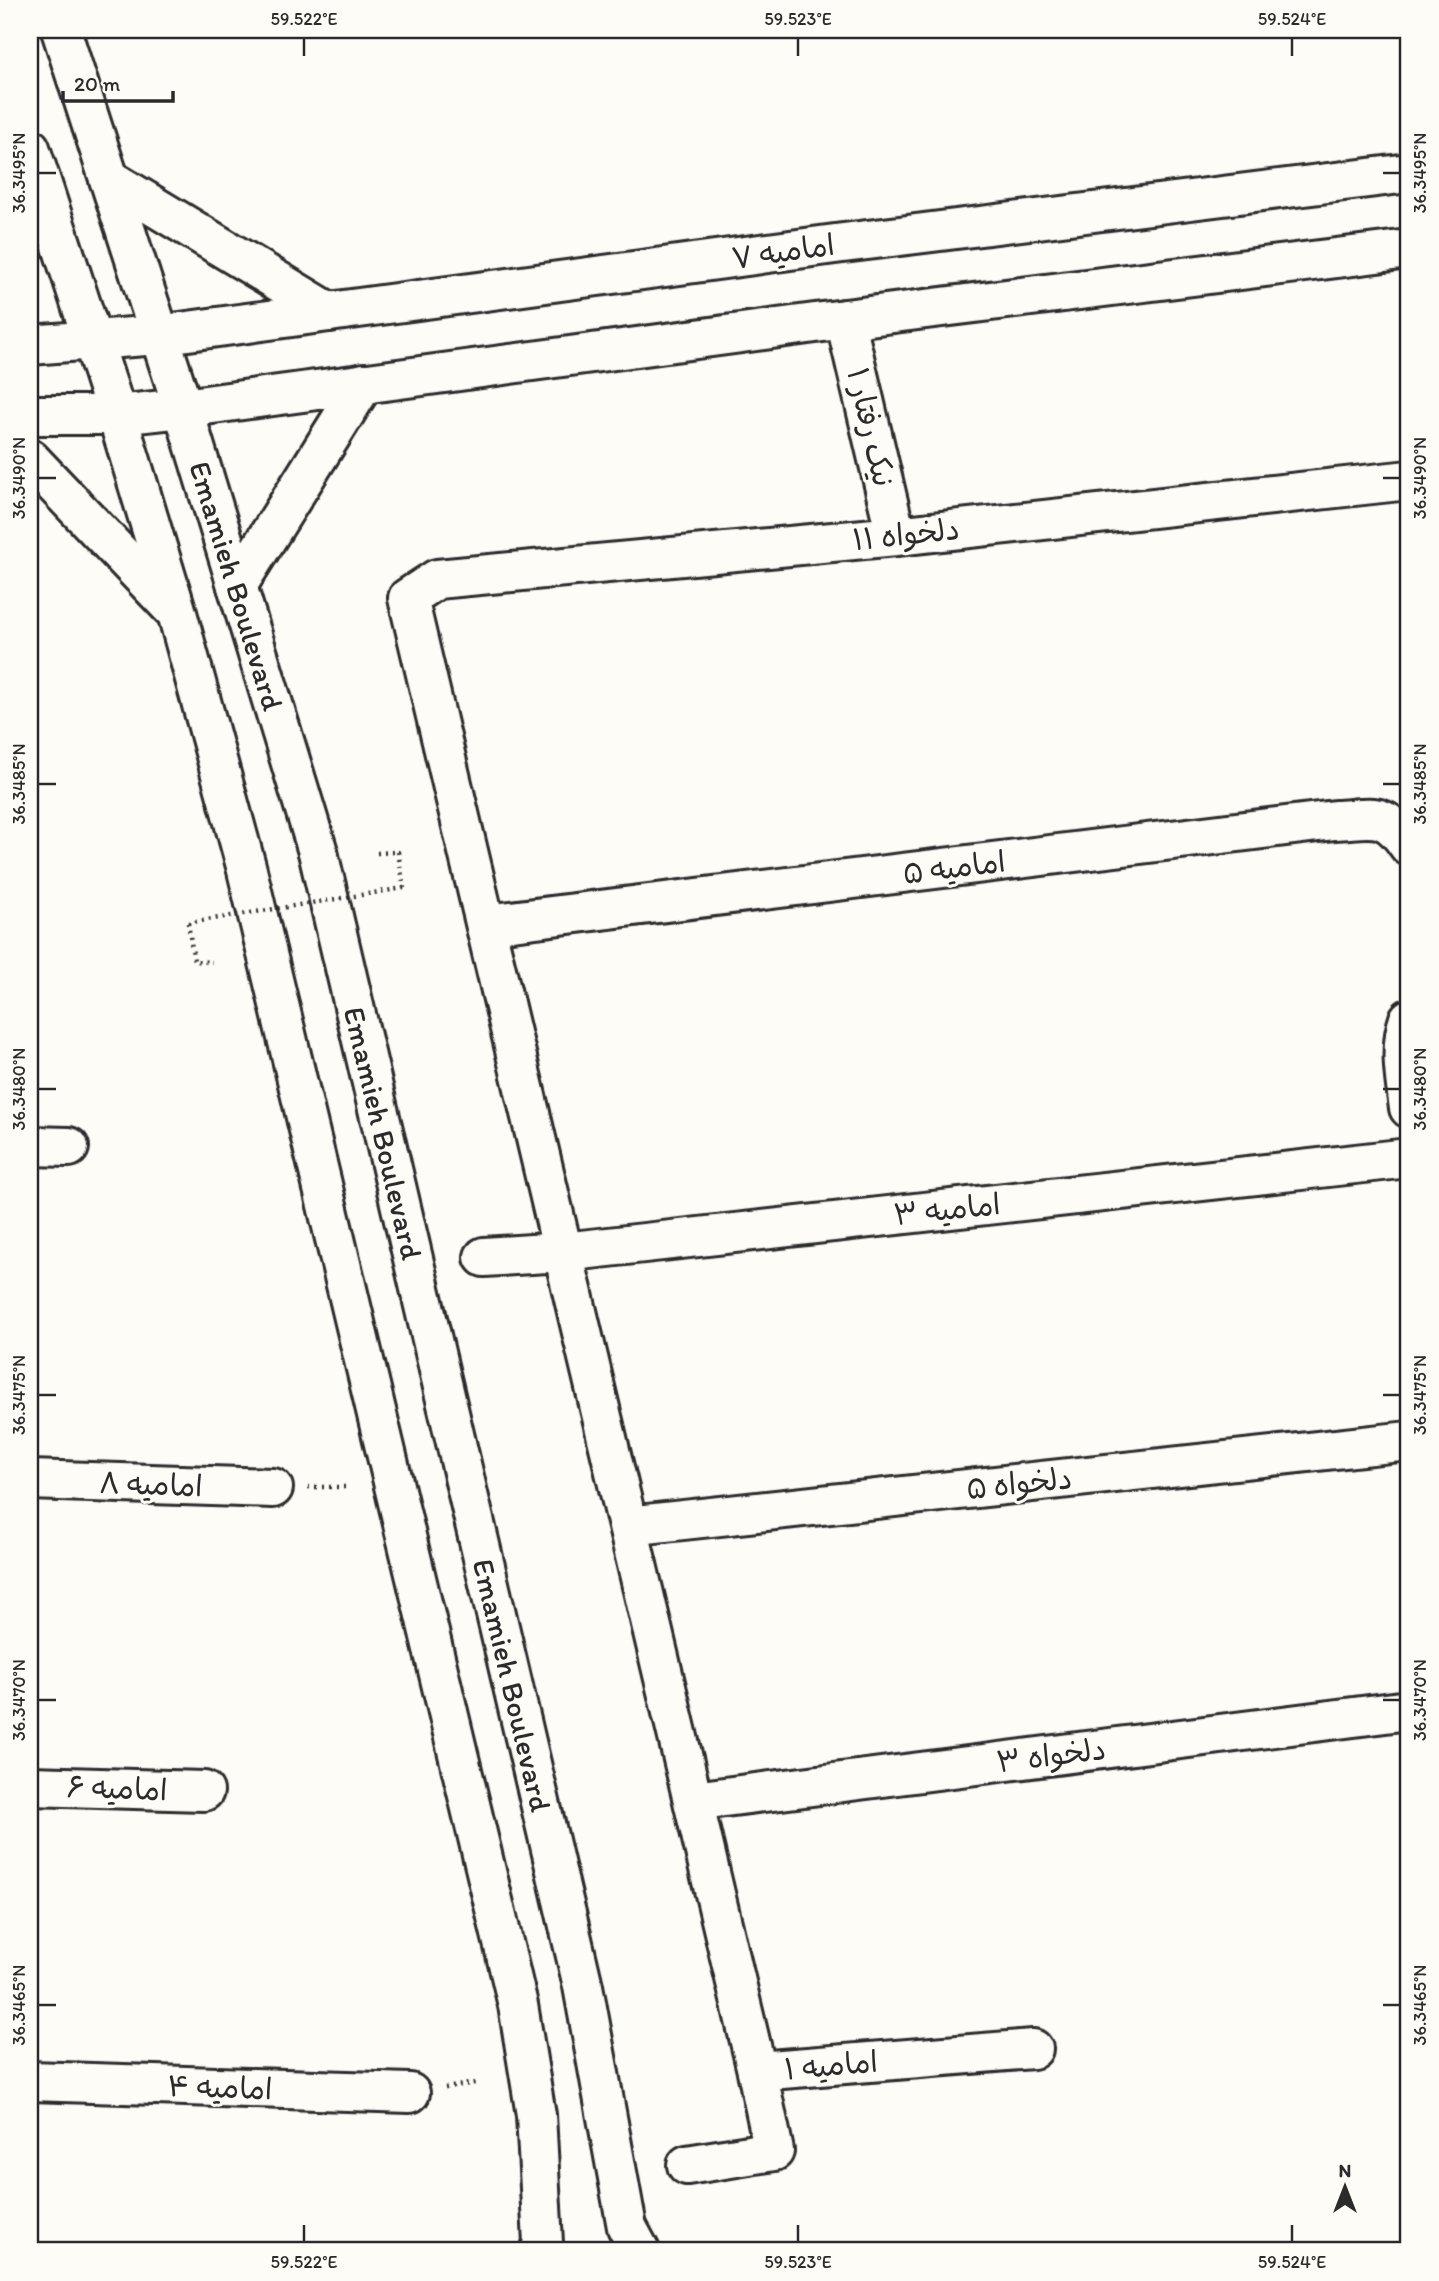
<svg xmlns="http://www.w3.org/2000/svg" width="1439" height="2281" font-family="Itim,'Playpen Sans Arabic',sans-serif">
<style>
.lines{fill:none;stroke-linecap:round;stroke-linejoin:round}
.street-casing{stroke:#2b2b2b;stroke-width:44}
.secondary-casing{stroke:#2b2b2b;stroke-width:44}
.primary-casing{stroke:#2b2b2b;stroke-width:44}
.path{stroke:#2b2b2b;stroke-width:4.5;stroke-dasharray:2 5;stroke-linecap:butt}
.street{stroke:#fdfcf7;stroke-width:38}
.secondary{stroke:#fdfcf7;stroke-width:38}
.primary{stroke:#fdfcf7;stroke-width:38}
.path-bridge{stroke:#2b2b2b;stroke-width:4.5;stroke-dasharray:2 5;stroke-linecap:butt}
.ticks{fill:none;stroke:#2b2b2b;stroke-width:2.5}
.labels{text-anchor:middle;dominant-baseline:central;stroke-width:6;stroke-linejoin:round;paint-order:stroke}
.street-label{font-size:30px;fill:#2b2b2b;stroke:#fdfcf7}
.neatline{fill:none;stroke:#2b2b2b;stroke-width:2.5}
.ticks-label{font-size:18px;text-anchor:middle;fill:#2b2b2b}
</style>
<rect width="100%" height="100%" fill="#fdfcf7"/>
<filter id="ink" filterUnits="userSpaceOnUse"><feTurbulence type="fractalNoise" baseFrequency=".0143" numOctaves="2"/><feDisplacementMap in="SourceGraphic" scale="14" xChannelSelector="R" yChannelSelector="G"/><feConvolveMatrix kernelMatrix="1 2 1 2 8 2 1 2 1" color-interpolation-filters="sRGB"/></filter>
<g filter="url(#ink)">
<g class="lines">
<g class="street-casing">
<path id="street" d="M845 319 896 536
M30 345 158 335
M30 415H117L183 408
M486 924 1335 820C1374 818 1385 810 1409 846
M1409 1019C1399 1047 1405 1079 1409 1108
M30 1146 69 1147
M484 1257 563 1252 1409 1158
M30 1480 273 1488
M628 1526 1409 1441
M30 1786 204 1791
M693 1801 1409 1710
M757 2071 408 598 437 579 896 536 1409 480
M30 2081 410 2093
M687 2165 774 2151 757 2071 1033 2049"/>
</g>
<g class="secondary-casing">
<path id="secondary" d="M158 335 835 244 1409 173
M183 408 845 319 1409 249"/>
</g>
<g class="primary-casing">
<g id="primary">
<path id="s1" d="M61 30 183 408 318 852 583 1986 627 2227 640 2251"/>
<path d="M30 148 117 415 177 613 246 866 518 2005 536 2115 543 2243 540 2251"/>
<path d="M109 179 329 312"/>
<path d="M30 459 171 607"/>
<path d="M237 586 364 383"/>
</g>
</g>
<path class="path" d="M377 853 398 852 404 888
M188 923 194 961 212 962
M308 1487H345
M445 2088 475 2083"/>
<use href="#street" class="street"/>
<use href="#secondary" class="secondary"/>
<use href="#primary" class="primary"/>
<path class="path-bridge" d="M188 923 404 888"/>
</g>
</g>
<path class="ticks" d="M304 38V56M798 38V56M1292 38V56M38 173H56M1383 173H1400M38 478H56M1383 478H1400M38 784H56M1383 784H1400M38 1089H56M1383 1089H1400M38 1395H56M1383 1395H1400M38 1700H56M1383 1700H1400M38 2005H56M1383 2005H1400M304 2225V2242M798 2225V2242M1292 2225V2242"/>
<g class="labels">
<g class="street-label">
<text transform="translate(783 251) rotate(-8)">امامیه ۷</text>
<text transform="translate(871 427) rotate(77)">نیک رفتار ۱</text>
<text transform="translate(906 534) rotate(-6)">دلخواه ۱۱</text>
<text stroke="none"><textPath href="#s1" startOffset="583">Emamieh Boulevard</textPath></text>
<text transform="translate(954 867) rotate(-7)">امامیه ۵</text>
<text stroke="none"><textPath href="#s1" startOffset="1150">Emamieh Boulevard</textPath></text>
<text transform="translate(947 1209) rotate(-6)">امامیه ۳</text>
<text transform="translate(1019 1483) rotate(-6)">دلخواه ۵</text>
<text transform="translate(151 1484) rotate(2)">امامیه ۸</text>
<text stroke="none"><textPath href="#s1" startOffset="1717">Emamieh Boulevard</textPath></text>
<text transform="translate(1051 1755) rotate(-7)">دلخواه ۳</text>
<text transform="translate(117 1788) rotate(2)">امامیه ۶</text>
<text transform="translate(831 2065) rotate(-5)">امامیه ۱</text>
<text transform="translate(220 2087) rotate(2)">امامیه ۴</text>
</g>
</g>
<rect width="1439" height="2281" fill="none" stroke="#fdfcf7" stroke-width="77"/>
<g transform="translate(1345 2187)" stroke="#fdfcf7" stroke-width="5" paint-order="stroke">
<path d="M0-5L12 26L0 18L-12 26Z" fill="#2b2b2b"/>
<text y="-10" font-size="19" font-weight="bold" text-anchor="middle" fill="#2b2b2b">N</text>
</g>
<path d="M63 91v10h110v-10" fill="none" stroke="#2b2b2b" stroke-width="3.5"/>
<text x="74" y="91" font-size="21" fill="#2b2b2b" stroke="#fdfcf7" stroke-width="5" paint-order="stroke">20 m</text>
<rect x="38" y="38" width="1362" height="2204" class="neatline"/>
<g class="ticks-label">
<text x="304" y="25">59.522°E</text>
<text x="798" y="25">59.523°E</text>
<text x="1292" y="25">59.524°E</text>
<text transform="translate(19 173) rotate(-90)" y="6">36.3495°N</text>
<text transform="translate(1420 173) rotate(-90)" y="6">36.3495°N</text>
<text transform="translate(19 478) rotate(-90)" y="6">36.3490°N</text>
<text transform="translate(1420 478) rotate(-90)" y="6">36.3490°N</text>
<text transform="translate(19 784) rotate(-90)" y="6">36.3485°N</text>
<text transform="translate(1420 784) rotate(-90)" y="6">36.3485°N</text>
<text transform="translate(19 1089) rotate(-90)" y="6">36.3480°N</text>
<text transform="translate(1420 1089) rotate(-90)" y="6">36.3480°N</text>
<text transform="translate(19 1395) rotate(-90)" y="6">36.3475°N</text>
<text transform="translate(1420 1395) rotate(-90)" y="6">36.3475°N</text>
<text transform="translate(19 1700) rotate(-90)" y="6">36.3470°N</text>
<text transform="translate(1420 1700) rotate(-90)" y="6">36.3470°N</text>
<text transform="translate(19 2005) rotate(-90)" y="6">36.3465°N</text>
<text transform="translate(1420 2005) rotate(-90)" y="6">36.3465°N</text>
<text x="304" y="2268">59.522°E</text>
<text x="798" y="2268">59.523°E</text>
<text x="1292" y="2268">59.524°E</text>
</g>
</svg>
